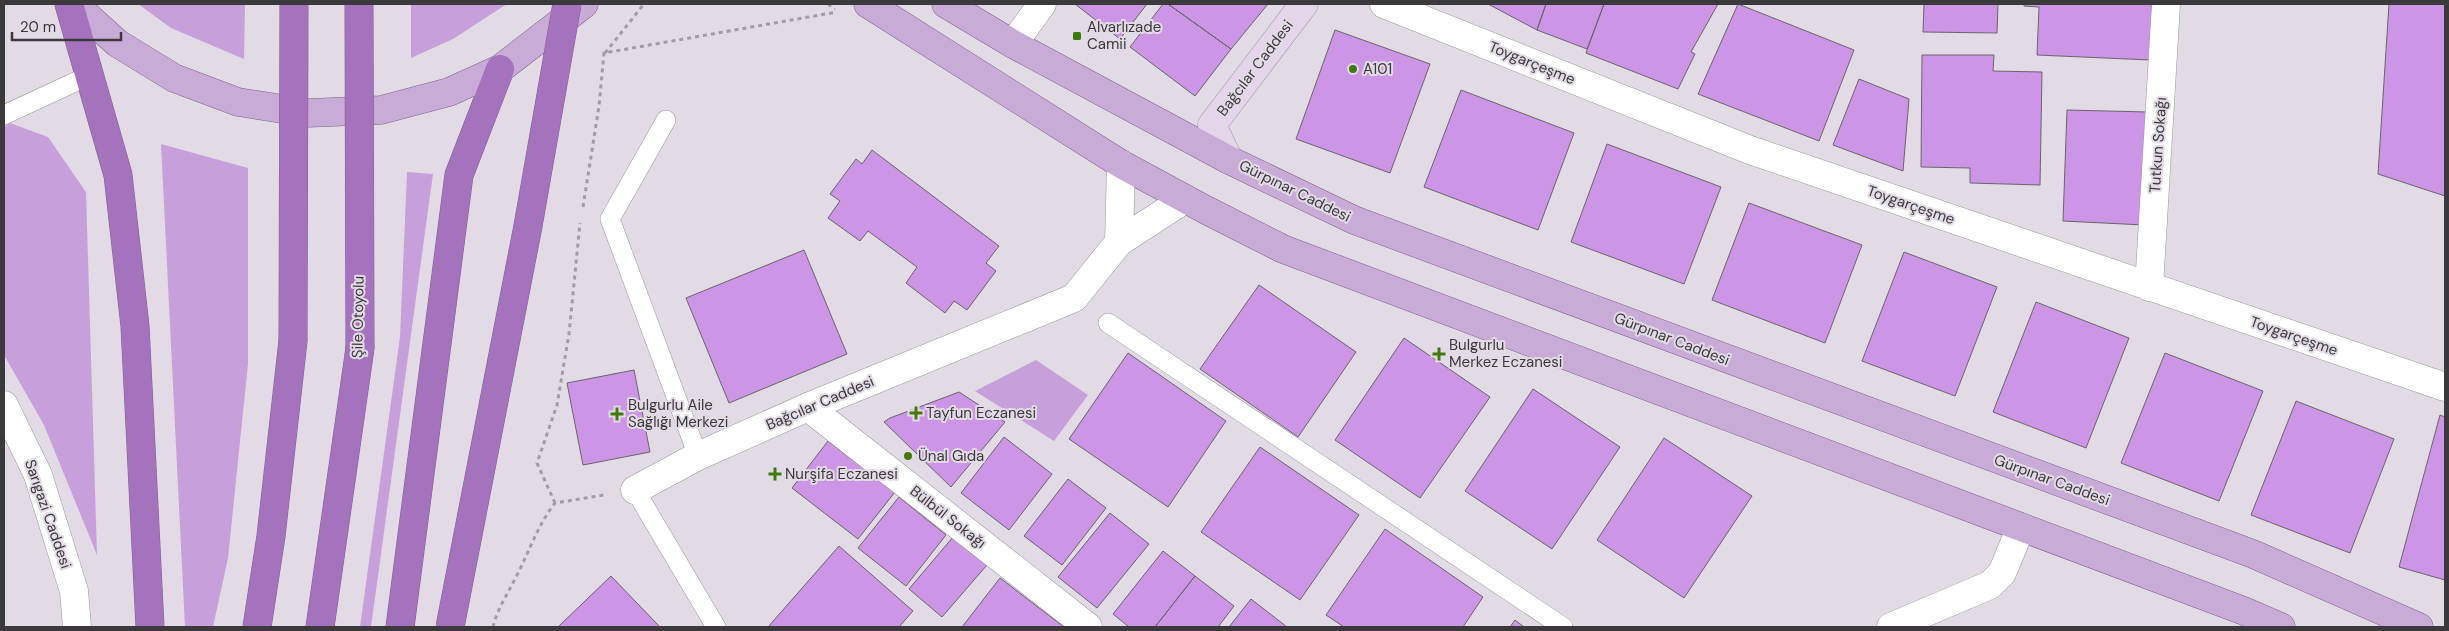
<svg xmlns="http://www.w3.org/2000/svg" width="2449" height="631" font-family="'DM Sans',sans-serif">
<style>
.green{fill:#c79fdb}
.building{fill:#cc95e6;stroke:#6a646d}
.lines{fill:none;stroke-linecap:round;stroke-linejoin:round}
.lane-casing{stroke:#9b959e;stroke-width:20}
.street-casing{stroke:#9b959e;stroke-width:29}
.secondary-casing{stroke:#9b959e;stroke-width:29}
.primary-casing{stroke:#805f90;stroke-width:29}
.highway-casing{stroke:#805f90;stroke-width:29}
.path{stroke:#a19ca4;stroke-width:3;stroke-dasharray:4 4;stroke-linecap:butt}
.lane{stroke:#fff;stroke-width:19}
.street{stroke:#fff;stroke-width:28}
.secondary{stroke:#e4d5eb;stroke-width:28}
.primary{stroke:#c9abd7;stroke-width:28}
.highway{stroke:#a573bd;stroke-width:28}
.highway-bridge-casing{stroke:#805f90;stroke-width:29;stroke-linecap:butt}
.highway-bridge{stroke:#a573bd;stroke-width:28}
.poi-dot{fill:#41790b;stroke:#e2dbe6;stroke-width:2}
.labels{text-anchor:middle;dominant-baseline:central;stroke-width:4;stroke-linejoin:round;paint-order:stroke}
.poi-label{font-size:15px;fill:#3c393d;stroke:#e2dbe6;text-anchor:start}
.street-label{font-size:15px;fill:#3c393d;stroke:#e2dbe6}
</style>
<rect width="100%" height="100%" fill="#e2dbe6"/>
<path class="green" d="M138 4H245L244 59 171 28Z
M411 4H507L453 39 411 58Z
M10 123 48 137 86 192 97 555 44 425 4 355V127Z
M161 144 248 168V364L228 558 213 627H185Z
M407 172 433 174 371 627H360L400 337Z
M1036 360 1088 395 1054 441 975 391Z"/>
<path class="building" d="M1075 4H1147L1120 39Z
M1163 4H1168L1231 49 1195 96 1130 47Z
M1168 4H1268L1231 49Z
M1488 4H1546L1537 30Z
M1546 4H1604L1587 49 1537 30Z
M1604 4H1718L1691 52 1695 54 1678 89 1586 53Z
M1738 4 1854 50 1819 141 1698 94Z
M1924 4H1998L1997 33 1923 32Z
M2024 4H2152L2150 60 2037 55 2039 7 2024 6Z
M2389 4H2445V196L2378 174Z
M1335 30 1430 64 1390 173 1296 139Z
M1922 55H1994L1993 71 2042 72 2040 185 1970 183V168L1921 167Z
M1859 79 1909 99 1903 171 1833 145Z
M1461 90 1574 133 1538 230 1424 187Z
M2067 110 2148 112 2144 225 2063 221Z
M1607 144 1721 187 1684 284 1571 242Z
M872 150 999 246 986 263 996 271 967 310 954 301 945 313 906 283 917 267 868 231 860 241 828 218 840 201 830 194 856 159 862 164Z
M1749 203 1862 245 1825 343 1712 300Z
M804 250 847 354 729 403 686 298Z
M1904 252 1997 287 1955 396 1862 361Z
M1259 285 1356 352 1298 437 1200 369Z
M2036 302 2129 338 2086 448 1993 412Z
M1404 338 1490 397 1420 498 1335 440Z
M1128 353 1226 421 1168 507 1069 439Z
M2165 353 2263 391 2219 501 2121 463Z
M634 370 650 452 583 465 567 383Z
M1533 389 1620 447 1552 549 1465 491Z
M959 392 1005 422 951 487 884 422 890 418Z
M2296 401 2394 439 2350 553 2251 515Z
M2440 415 2445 417V580L2399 567Z
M1004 437 1052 474 1009 530 961 493Z
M1664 438 1752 496 1684 598 1597 540Z
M828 441 895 492 858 539 792 488Z
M1260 447 1359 515 1300 600 1201 532Z
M1068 479 1106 508 1062 565 1024 536Z
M899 497 946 535 906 586 858 548Z
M1110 513 1149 544 1097 608 1058 577Z
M1385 529 1483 597 1463 627H1344L1326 615Z
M953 537 987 565 942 617 909 589Z
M839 546 913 611 899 627H768Z
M1163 551 1195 576 1155 627H1129L1113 614Z
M611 576 660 627H558Z
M1195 576 1234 606 1218 627H1155Z
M1000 578 1064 627H962Z
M1251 599 1287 627H1229Z
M1515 620 1524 627H1510Z"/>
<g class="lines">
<g class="lane-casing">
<path id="lane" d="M4 115 90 75
M666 120 610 219 698 456
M1108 323 1563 627
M635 490 716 627"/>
</g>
<g class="street-casing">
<path id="street" d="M1384 4 1750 150 2445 387
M1013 44 1042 4
M1119 242 1121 164
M2149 287 2166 4
M4 405 38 475 74 591 77 627
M808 407 1088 627
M635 490 698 456 808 407 1074 298 1119 242 1185 199
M1891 627 1990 585 2002 573 2021 527"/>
</g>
<g class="secondary-casing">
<path id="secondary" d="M1229 160 1212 125 1304 4"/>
</g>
<g class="primary-casing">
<path id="primary" d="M74 4 117 43 174 78 238 102 308 113 381 110 449 92 500 69 584 4
M868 4 1121 164 1206 210 1283 249 2244 611 2281 627
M946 4 1013 44 1229 160 1354 220 2253 554 2419 627"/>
</g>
<g class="highway-casing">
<path id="highway" d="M69 4 118 175 135 326 150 627
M257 627 271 536 293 341
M320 627 360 348
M400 627 459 175 500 69"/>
</g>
<path class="path" d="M828 4 835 9
M605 53 644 4
M583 207 599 106 604 53 837 12
M555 503 537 463 557 405 569 334 580 223
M493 627C498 607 510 590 519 571 531 547 538 525 555 503L604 495"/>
<use href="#lane" class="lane"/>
<use href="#street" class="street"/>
<use href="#secondary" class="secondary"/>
<use href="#primary" class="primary"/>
<use href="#highway" class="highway"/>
<g class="highway-bridge-casing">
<path id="highway-bridge" d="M359 4 360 348
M293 341 294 4
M450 627 528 226 567 4"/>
</g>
<use href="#highway-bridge" class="highway-bridge"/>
</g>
<g class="poi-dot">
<rect x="1072" y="31" width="10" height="10" rx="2.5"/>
<circle cx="1353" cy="69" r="5"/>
<path d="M1436.5 346.5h5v5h5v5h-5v5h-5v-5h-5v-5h5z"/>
<path d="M913.5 405.5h5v5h5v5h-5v5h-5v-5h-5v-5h5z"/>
<path d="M614.5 406.5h5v5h5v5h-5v5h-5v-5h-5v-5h5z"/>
<circle cx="908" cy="456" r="5"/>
<path d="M772.5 466.5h5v5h5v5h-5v5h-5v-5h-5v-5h5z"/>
</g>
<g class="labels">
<g class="poi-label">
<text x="1087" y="27">Alvarlızade<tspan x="1087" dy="17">Camii</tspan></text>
<text x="1363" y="69">A101</text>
<text x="1449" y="345">Bulgurlu<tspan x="1449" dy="17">Merkez Eczanesi</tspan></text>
<text x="628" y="405">Bulgurlu Aile<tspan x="628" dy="17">Sağlığı Merkezi</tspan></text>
<text x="926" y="413">Tayfun Eczanesi</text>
<text x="918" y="456">Ünal Gıda</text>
<text x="785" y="474">Nurşifa Eczanesi</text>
</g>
<g class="street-label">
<text transform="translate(1532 63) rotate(22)">Toygarçeşme</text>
<text transform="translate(1255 68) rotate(-53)">Bağcılar Caddesi</text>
<text transform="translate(2158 145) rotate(-86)">Tutkun Sokağı</text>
<text transform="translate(1295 191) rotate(26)">Gürpınar Caddesi</text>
<text transform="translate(1911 205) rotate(19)">Toygarçeşme</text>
<text transform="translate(358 317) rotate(-89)">Şile Otoyolu</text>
<text transform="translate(2294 336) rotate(19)">Toygarçeşme</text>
<text transform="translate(1672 339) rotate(21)">Gürpınar Caddesi</text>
<text transform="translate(820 403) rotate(-23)">Bağcılar Caddesi</text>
<text transform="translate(2052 480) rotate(20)">Gürpınar Caddesi</text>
<text transform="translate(48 514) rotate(71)">Sarıgazi Caddesi</text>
<text transform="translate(948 517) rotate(38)">Bülbül Sokağı</text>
</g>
</g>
<rect width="2449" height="631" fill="none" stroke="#3c393d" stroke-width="10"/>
<path d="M12 32v8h109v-8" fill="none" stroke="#3c393d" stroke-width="2.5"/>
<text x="20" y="32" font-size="15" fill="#3c393d" stroke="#e2dbe6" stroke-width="4" paint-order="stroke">20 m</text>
</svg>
